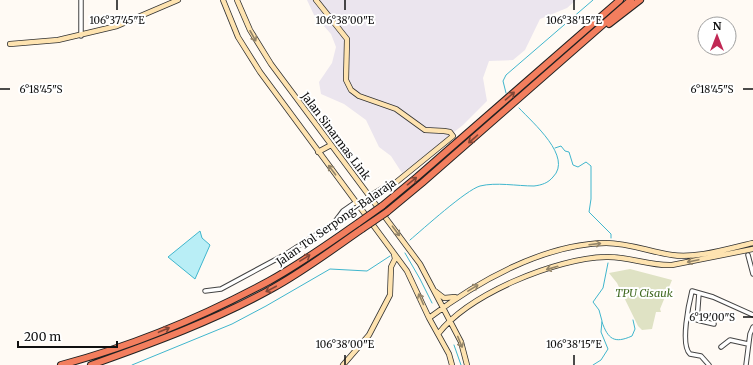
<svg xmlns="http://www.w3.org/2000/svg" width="753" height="365" font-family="Merriweather,serif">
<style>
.industrial{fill:#ebe5ee}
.cemetery{fill:#dfe2c4}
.water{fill:#b9eef6;stroke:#40b6cd}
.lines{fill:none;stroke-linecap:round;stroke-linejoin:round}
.stream{stroke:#40b6cd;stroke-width:1}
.street-casing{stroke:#434343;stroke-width:5.5}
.secondary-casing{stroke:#323232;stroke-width:6}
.highway-casing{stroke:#212121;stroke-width:8}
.street{stroke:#fff;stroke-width:3.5}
.secondary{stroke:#fee3b0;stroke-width:4.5}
.highway{stroke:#f37e5e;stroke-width:6}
.highway-bridge-casing{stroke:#212121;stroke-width:8;stroke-linecap:butt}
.highway-bridge{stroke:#f37e5e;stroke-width:6}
.oneway{stroke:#938468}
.oneway2{stroke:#824737}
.ticks{fill:none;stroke:#101010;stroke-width:1.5}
.labels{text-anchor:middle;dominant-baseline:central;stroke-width:4;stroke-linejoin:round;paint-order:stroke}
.street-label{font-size:11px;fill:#101010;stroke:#fff}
.park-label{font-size:11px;font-style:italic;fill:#406920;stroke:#fff}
.ticks-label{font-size:10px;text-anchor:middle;fill:#101010;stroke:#fff;stroke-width:4;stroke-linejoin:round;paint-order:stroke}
</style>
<rect width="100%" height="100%" fill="#fffaf4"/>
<path class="industrial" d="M307 0H576L567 8 540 19 525 50 513 60 489 61 483 78 487 101 463 125 402 173 391 156 379 147 366 120 344 104 321 94 319 82 332 63 336 47 331 34 314 15Z"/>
<path class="cemetery" d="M630 269 672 280 660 309 661 312H656L652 329 642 330 638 326 617 283 609 273Z"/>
<path class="water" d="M200 231 202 238 210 245 195 279 168 257Z"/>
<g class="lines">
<path class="stream" d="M506 93 503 81 506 75 593 0
M555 148 561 146 565 151 569 152 573 165 578 167 586 162 591 166V199L589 212 611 234V238
M410 240C423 229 466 190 480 186 496 182 517 186 534 186 542 185 548 183 553 177 573 157 533 123 519 108
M405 253 420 279 432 303
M602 322C608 339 614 344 632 336L635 329 633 320
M454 345 461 365
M132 365 232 324 266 306 330 269 367 271 390 256
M593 365 601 360 608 349 601 332 602 321 599 310 593 302 603 288 608 263"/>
<g class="street-casing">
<path id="street" d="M81 36V0
M748 255 753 274
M205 291 221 289 286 254 334 223 343 211 356 202
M699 293 697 320 714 324
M721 347 730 340 748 344
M709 365 701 356 690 354C680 345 689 303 692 291L713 297 753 315
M746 365 750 334 753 327"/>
</g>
<g class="secondary-casing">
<path id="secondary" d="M223 0 238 37 260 72 407 271 429 318 449 354 452 365
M237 0 250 30 271 64 420 264 461 342 467 365
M316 0 347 39 346 80 351 90 359 96 396 109 425 130 444 131 450 132 453 136 394 184 383 188 370 196
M10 44 58 40 117 26 178 0
M318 152 331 145
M435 291 444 298 455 297
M429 318C478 281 544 244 606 243 629 243 650 252 672 255 696 259 730 248 753 243
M438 334C469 294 556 258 606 257 628 256 649 266 672 265L753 249
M343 365 369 335 390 295 391 267 395 259 394 254"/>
</g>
<g class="highway-casing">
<path id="highway" d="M609 24 640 0
M382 206 417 177 620 0
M387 212 422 183 631 0
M61 365C132 346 204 316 269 281 300 264 329 243 358 223
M91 365C153 343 216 320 273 288 304 271 333 249 362 229"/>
</g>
<use href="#street" class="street"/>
<use href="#secondary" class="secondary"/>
<use href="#highway" class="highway"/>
<g class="highway-bridge-casing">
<path id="highway-bridge" d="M358 223 382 206
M362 229 387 212"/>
</g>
<use href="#highway-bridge" class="highway-bridge"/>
</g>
<defs><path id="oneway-shaft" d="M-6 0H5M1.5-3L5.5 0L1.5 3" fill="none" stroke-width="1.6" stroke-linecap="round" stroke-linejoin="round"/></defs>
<g class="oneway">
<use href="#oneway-shaft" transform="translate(253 36) rotate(61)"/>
<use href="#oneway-shaft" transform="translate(332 170) rotate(-127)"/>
<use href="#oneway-shaft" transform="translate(396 231) rotate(53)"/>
<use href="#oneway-shaft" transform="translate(595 244) rotate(-7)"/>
<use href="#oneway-shaft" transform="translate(693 261) rotate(168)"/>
<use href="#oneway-shaft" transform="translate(552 268) rotate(164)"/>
<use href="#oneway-shaft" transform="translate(473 288) rotate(-31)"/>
<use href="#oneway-shaft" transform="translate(421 299) rotate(-114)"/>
<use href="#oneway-shaft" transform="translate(460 342) rotate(68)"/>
</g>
<g class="oneway2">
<use href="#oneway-shaft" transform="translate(510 96) rotate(-41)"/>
<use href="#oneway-shaft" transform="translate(473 139) rotate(139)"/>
<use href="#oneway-shaft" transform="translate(412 181) rotate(-39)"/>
<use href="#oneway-shaft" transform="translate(305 258) rotate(-32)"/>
<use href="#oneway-shaft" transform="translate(271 289) rotate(152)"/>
<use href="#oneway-shaft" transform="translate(164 330) rotate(-23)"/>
</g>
<path class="ticks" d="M117 0V10M345 0V10M574 0V10M0 89H10M743 89H753M743 317H753M345 355V365M574 355V365"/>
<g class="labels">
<g class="street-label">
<text transform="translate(336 136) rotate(53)">Jalan Sinarmas Link</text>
<text transform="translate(336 222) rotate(-35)">Jalan Tol Serpong–Balaraja</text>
</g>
<g class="park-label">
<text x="644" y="293">TPU Cisauk</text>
</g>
</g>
<g class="ticks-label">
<text x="117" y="24">106°37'45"E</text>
<text x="345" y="24">106°38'00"E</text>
<text x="574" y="24">106°38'15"E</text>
<text x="41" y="93">6°18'45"S</text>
<text x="712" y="93">6°18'45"S</text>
<text x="712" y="321">6°19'00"S</text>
<text x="345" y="348">106°38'00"E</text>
<text x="574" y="348">106°38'15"E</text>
</g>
<g transform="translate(717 36)"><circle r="19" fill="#ffffff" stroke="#9f9f9f"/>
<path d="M0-3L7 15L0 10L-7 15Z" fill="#c12854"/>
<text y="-6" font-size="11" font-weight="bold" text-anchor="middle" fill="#101010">N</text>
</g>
<path d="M18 341v6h99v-6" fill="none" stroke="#101010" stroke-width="2"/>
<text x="24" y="341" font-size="12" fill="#101010" stroke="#ffffff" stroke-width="3" paint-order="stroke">200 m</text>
</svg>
